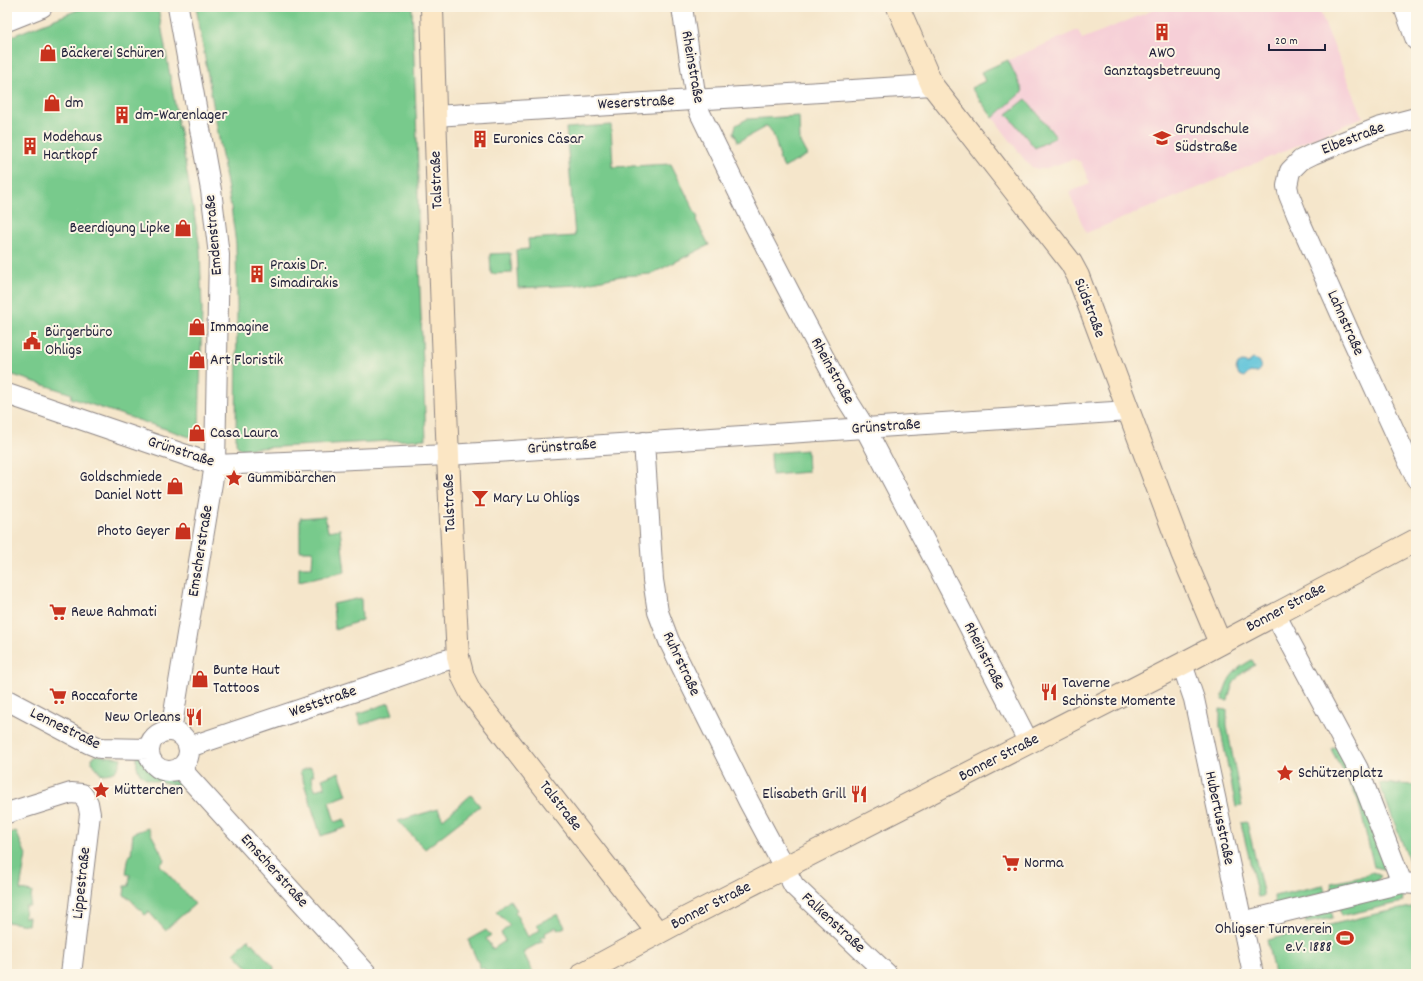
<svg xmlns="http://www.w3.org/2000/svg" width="1423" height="981" font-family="Dekko,sans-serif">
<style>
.built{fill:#f6cfd7}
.green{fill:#78ca8c;stroke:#4d7664}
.water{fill:#5bc2d9;stroke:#3e728a}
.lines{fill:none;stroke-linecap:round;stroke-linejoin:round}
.street-casing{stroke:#8c8483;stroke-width:22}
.secondary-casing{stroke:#8c8483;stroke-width:24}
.street{stroke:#fff;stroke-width:20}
.secondary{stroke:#fbe6c4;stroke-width:22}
.labels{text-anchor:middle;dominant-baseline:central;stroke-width:4;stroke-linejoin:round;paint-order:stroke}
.poi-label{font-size:16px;fill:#22223b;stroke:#fcf5e5;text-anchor:start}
.street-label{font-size:16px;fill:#22223b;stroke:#fcf5e5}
</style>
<rect width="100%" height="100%" fill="#fcf5e5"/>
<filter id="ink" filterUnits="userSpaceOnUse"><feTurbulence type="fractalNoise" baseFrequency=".025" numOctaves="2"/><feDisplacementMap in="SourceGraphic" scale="8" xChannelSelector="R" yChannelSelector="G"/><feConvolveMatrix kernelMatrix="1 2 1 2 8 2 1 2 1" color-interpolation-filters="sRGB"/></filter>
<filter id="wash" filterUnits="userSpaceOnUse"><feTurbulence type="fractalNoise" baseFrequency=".012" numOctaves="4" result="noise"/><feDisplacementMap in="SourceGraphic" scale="16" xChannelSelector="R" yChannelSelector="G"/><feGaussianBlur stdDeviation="0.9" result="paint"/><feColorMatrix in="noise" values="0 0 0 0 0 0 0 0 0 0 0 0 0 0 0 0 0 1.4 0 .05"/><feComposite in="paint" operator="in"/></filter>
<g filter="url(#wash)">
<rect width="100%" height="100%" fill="#f5e6cb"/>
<path class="built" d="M1161 7H1318L1363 117 1205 185 1086 233 1069 192 1090 184 1081 162 1073 159 1044 169H1038L1032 167 1027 163 971 88 985 81 981 72 1078 30 1082 39Z"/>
<path class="green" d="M85 7H158L200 248 202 310 199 433 193 438 71 398 72 394 7 373V38Z
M196 7H412L418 166V241L426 439 240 449 236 444 237 306 236 244 231 207Z
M1008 60 1023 91 993 118 971 88 985 81 981 72Z
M1026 99 1056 137 1035 148 1007 114Z
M799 116 800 142 807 155 784 168 779 158 780 157C776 147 776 134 767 126L738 142 734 132 736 125 747 119Z
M611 125 613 167 671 164 698 218 696 220 709 245 651 274 621 276 578 285 518 288 516 250 529 249 528 239 575 236 566 128Z
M510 253 512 273 491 274 490 254Z
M807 450 808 472 772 475 771 453Z
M325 516 328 531 340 529 345 572 299 582V567H312L313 551H300V518Z
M361 598 362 620 335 630 333 604Z
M1252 660 1255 665C1237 675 1232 681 1228 701L1222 700C1227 678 1233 670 1252 660Z
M389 703 393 714 361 725 357 714Z
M1220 709 1227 710V726L1242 806 1236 807 1220 727Z
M1338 746C1357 784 1380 825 1384 869L1374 867 1358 800 1331 749Z
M97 755 121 758C119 771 114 774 101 774L92 763V758Z
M137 756 145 757C151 774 164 777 180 779L185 784C178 786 172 784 166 783 148 780 134 778 137 756Z
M311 767 314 775 311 776 315 790 325 787 322 779 339 772 347 795 329 802 335 822 344 819 347 827 321 836 300 771Z
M1379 783 1416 785V876H1415Z
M471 795 480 806 425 849 398 821 438 809 443 819Z
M1247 822 1264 896 1258 897 1241 823Z
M148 828 165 860 160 865 195 904 165 930 149 912 145 915 130 899 124 895 125 886H129L130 875 126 874 129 855H131L133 833Z
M16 831 26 855 20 890 32 892 30 906H25L24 917H29L28 925 7 922V834Z
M1373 872 1381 876 1376 882 1334 895 1331 883 1357 878Z
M1323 885 1325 892 1275 908 1274 896Z
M1401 892 1403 902 1341 916 1339 906Z
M510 900 517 910 515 912 528 937 540 930 537 924 558 914 565 927 558 930 556 927 545 933 546 936 541 938 543 941 523 952 534 974H487L484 968 481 969 468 940 486 930 491 935 486 939 493 949 505 941 501 933 510 925 496 912Z
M1416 906V974H1274L1267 940 1380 913Z
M1331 909 1333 918 1306 923 1304 915Z
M248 939 274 967 273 974H246L250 970 234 953Z"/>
<path class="water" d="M1253 359C1266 361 1263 376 1250 372L1245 377 1239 375 1236 369 1238 364 1242 362 1248 363Z"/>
</g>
<g filter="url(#ink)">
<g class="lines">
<g class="street-casing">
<path id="street" d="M682 7 696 100 700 113 754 224 794 301 841 390 865 428 954 597 1029 743
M1404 7 1416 40
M7 21 42 7
M435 116 932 85
M1416 118 1378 128 1313 154 1301 160 1290 171 1287 186 1289 195 1297 215 1349 332 1416 478
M7 394 215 465 448 455 1129 411
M644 442 653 580 658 612 669 641 749 802 794 886 887 974
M1275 614 1358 769 1402 883
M1182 664 1194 699 1253 974
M7 700 88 743 100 748 149 749
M171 731 215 465 218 302 219 255 211 190 178 7
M149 751a20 20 0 1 1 40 0a20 20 0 1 1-40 0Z
M189 747 388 680 439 662 458 657
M180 768 367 974
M7 813 71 793 82 794 88 803 90 814 71 974
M1242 922 1402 883 1416 884"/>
</g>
<g class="secondary-casing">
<path id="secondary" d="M432 7C438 224 446 440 458 657L463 677 471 693 658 933
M898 7 932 85 1071 263 1078 276 1182 553 1220 643
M582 974 684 919 1182 664 1416 540"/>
</g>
<use href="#street" class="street"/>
<use href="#secondary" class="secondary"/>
</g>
</g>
<defs>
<g id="building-bare" transform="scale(1.38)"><path d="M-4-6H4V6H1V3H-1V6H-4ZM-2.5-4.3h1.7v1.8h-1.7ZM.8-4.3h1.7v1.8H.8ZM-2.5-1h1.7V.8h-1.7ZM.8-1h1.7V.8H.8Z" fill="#c8321e" stroke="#fcf5e5" stroke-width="2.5" paint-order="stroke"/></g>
<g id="shop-bare" transform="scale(1.38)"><path d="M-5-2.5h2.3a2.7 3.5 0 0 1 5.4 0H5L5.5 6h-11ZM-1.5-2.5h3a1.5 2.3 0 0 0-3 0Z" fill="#c8321e" stroke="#fcf5e5" stroke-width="2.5" paint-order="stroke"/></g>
<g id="school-bare" transform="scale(1.38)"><path d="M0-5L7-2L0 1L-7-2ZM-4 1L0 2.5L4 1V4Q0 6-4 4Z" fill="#c8321e" stroke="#fcf5e5" stroke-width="2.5" paint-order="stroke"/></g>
<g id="civic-bare" transform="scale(1.38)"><path d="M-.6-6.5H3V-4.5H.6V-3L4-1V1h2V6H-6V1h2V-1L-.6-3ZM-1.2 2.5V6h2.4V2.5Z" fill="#c8321e" stroke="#fcf5e5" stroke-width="2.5" paint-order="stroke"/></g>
<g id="sight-bare" transform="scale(1.38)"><path d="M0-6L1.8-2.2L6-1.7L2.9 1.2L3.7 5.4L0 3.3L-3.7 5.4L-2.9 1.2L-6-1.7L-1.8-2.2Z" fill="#c8321e" stroke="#fcf5e5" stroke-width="2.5" paint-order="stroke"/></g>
<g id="bar-bare" transform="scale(1.38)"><path d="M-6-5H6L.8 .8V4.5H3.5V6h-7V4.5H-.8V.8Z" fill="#c8321e" stroke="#fcf5e5" stroke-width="2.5" paint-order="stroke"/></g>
<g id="supermarket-bare" transform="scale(1.38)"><path d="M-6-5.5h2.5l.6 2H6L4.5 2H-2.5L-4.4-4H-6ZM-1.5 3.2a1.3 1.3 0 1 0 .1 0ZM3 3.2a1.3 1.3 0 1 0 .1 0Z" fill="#c8321e" stroke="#fcf5e5" stroke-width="2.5" paint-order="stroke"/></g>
<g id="restaurant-bare" transform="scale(1.38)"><path d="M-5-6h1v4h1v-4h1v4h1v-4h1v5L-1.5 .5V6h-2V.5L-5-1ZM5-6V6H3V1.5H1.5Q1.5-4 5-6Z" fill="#c8321e" stroke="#fcf5e5" stroke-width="2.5" paint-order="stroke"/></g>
<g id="stadium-bare" transform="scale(1.38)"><path d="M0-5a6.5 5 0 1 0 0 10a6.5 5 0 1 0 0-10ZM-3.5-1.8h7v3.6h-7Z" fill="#c8321e" stroke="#fcf5e5" stroke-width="2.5" paint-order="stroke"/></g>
</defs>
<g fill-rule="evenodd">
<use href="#building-bare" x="1162" y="32"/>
<use href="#shop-bare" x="48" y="53"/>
<use href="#shop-bare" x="52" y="103"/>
<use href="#building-bare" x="122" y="115"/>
<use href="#school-bare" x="1162" y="138"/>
<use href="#building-bare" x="480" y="139"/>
<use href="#building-bare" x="30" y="146"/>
<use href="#shop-bare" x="183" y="228"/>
<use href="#building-bare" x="257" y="274"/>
<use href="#shop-bare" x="197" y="327"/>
<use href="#civic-bare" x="32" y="341"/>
<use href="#shop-bare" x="197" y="360"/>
<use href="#shop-bare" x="197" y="433"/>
<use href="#sight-bare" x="234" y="478"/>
<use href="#shop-bare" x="175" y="486"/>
<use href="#bar-bare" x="480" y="498"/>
<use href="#shop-bare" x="183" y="531"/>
<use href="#supermarket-bare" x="58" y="612"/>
<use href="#shop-bare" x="200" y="679"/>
<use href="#restaurant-bare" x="1049" y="692"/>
<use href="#supermarket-bare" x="58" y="696"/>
<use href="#restaurant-bare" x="194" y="717"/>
<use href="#sight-bare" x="1285" y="773"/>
<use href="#sight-bare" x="101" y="790"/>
<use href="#restaurant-bare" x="859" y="794"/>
<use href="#supermarket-bare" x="1011" y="863"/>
<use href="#stadium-bare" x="1345" y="938"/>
</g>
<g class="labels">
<g class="poi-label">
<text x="61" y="53">Bäckerei Schüren</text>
<text x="1162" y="53" text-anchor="middle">AWO<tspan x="1162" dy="18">Ganztagsbetreuung</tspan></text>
<text x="65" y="103">dm</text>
<text x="135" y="115">dm-Warenlager</text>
<text x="1175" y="129">Grundschule<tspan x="1175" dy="18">Südstraße</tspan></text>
<text x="43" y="137">Modehaus<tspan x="43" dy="18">Hartkopf</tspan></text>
<text x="493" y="139">Euronics Cäsar</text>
<text x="170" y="228" text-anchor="end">Beerdigung Lipke</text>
<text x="270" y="265">Praxis Dr.<tspan x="270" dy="18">Simadirakis</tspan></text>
<text x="210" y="327">Immagine</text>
<text x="45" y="332">Bürgerbüro<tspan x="45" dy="18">Ohligs</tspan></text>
<text x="210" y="360">Art Floristik</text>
<text x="210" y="433">Casa Laura</text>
<text x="162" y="477" text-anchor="end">Goldschmiede<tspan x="162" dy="18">Daniel Nott</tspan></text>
<text x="247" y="478">Gummibärchen</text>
<text x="493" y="498">Mary Lu Ohligs</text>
<text x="170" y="531" text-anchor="end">Photo Geyer</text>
<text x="71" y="612">Rewe Rahmati</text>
<text x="213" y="670">Bunte Haut<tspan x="213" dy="18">Tattoos</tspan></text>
<text x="1062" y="683">Taverne<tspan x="1062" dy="18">Schönste Momente</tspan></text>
<text x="71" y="696">Roccaforte</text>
<text x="181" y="717" text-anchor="end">New Orleans</text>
<text x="1298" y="773">Schützenplatz</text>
<text x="114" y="790">Mütterchen</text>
<text x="846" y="794" text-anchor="end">Elisabeth Grill</text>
<text x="1024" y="863">Norma</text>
<text x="1332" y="929" text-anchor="end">Ohligser Turnverein<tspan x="1332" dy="18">e.V. 1888</tspan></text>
</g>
<g class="street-label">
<text transform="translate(692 67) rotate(80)">Rheinstraße</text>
<text transform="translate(636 103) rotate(-3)">Weserstraße</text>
<text transform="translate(1353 139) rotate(-21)">Elbestraße</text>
<text transform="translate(437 180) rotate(-92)">Talstraße</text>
<text transform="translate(214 235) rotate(-95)">Emdenstraße</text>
<text transform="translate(1089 308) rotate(69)">Südstraße</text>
<text transform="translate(1345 323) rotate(66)">Lahnstraße</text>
<text transform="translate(832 371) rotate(61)">Rheinstraße</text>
<text transform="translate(886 427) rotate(-4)">Grünstraße</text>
<text transform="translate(562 447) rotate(-4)">Grünstraße</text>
<text transform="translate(181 452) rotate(18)">Grünstraße</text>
<text transform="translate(450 503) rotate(-92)">Talstraße</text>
<text transform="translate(201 551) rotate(-81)">Emscherstraße</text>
<text transform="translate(1286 608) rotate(-28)">Bonner Straße</text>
<text transform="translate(984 656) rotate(63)">Rheinstraße</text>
<text transform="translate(681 664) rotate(65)">Ruhrstraße</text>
<text transform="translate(323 702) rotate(-19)">Weststraße</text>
<text transform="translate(65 729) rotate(26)">Lennestraße</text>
<text transform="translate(999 758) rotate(-27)">Bonner Straße</text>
<text transform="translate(560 806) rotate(52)">Talstraße</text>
<text transform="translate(1219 818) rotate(78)">Hubertusstraße</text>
<text transform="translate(274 871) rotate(48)">Emscherstraße</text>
<text transform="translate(82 883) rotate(-84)">Lippestraße</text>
<text transform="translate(711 906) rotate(-27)">Bonner Straße</text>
<text transform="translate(833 923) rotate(43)">Falkenstraße</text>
</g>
</g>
<rect width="1423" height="981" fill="none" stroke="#fcf5e5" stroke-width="24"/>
<path d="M1269 44v6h56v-6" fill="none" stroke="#22223b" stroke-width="2"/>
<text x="1275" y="44" font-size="12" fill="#22223b" stroke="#fcf5e5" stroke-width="3" paint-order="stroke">20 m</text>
</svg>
